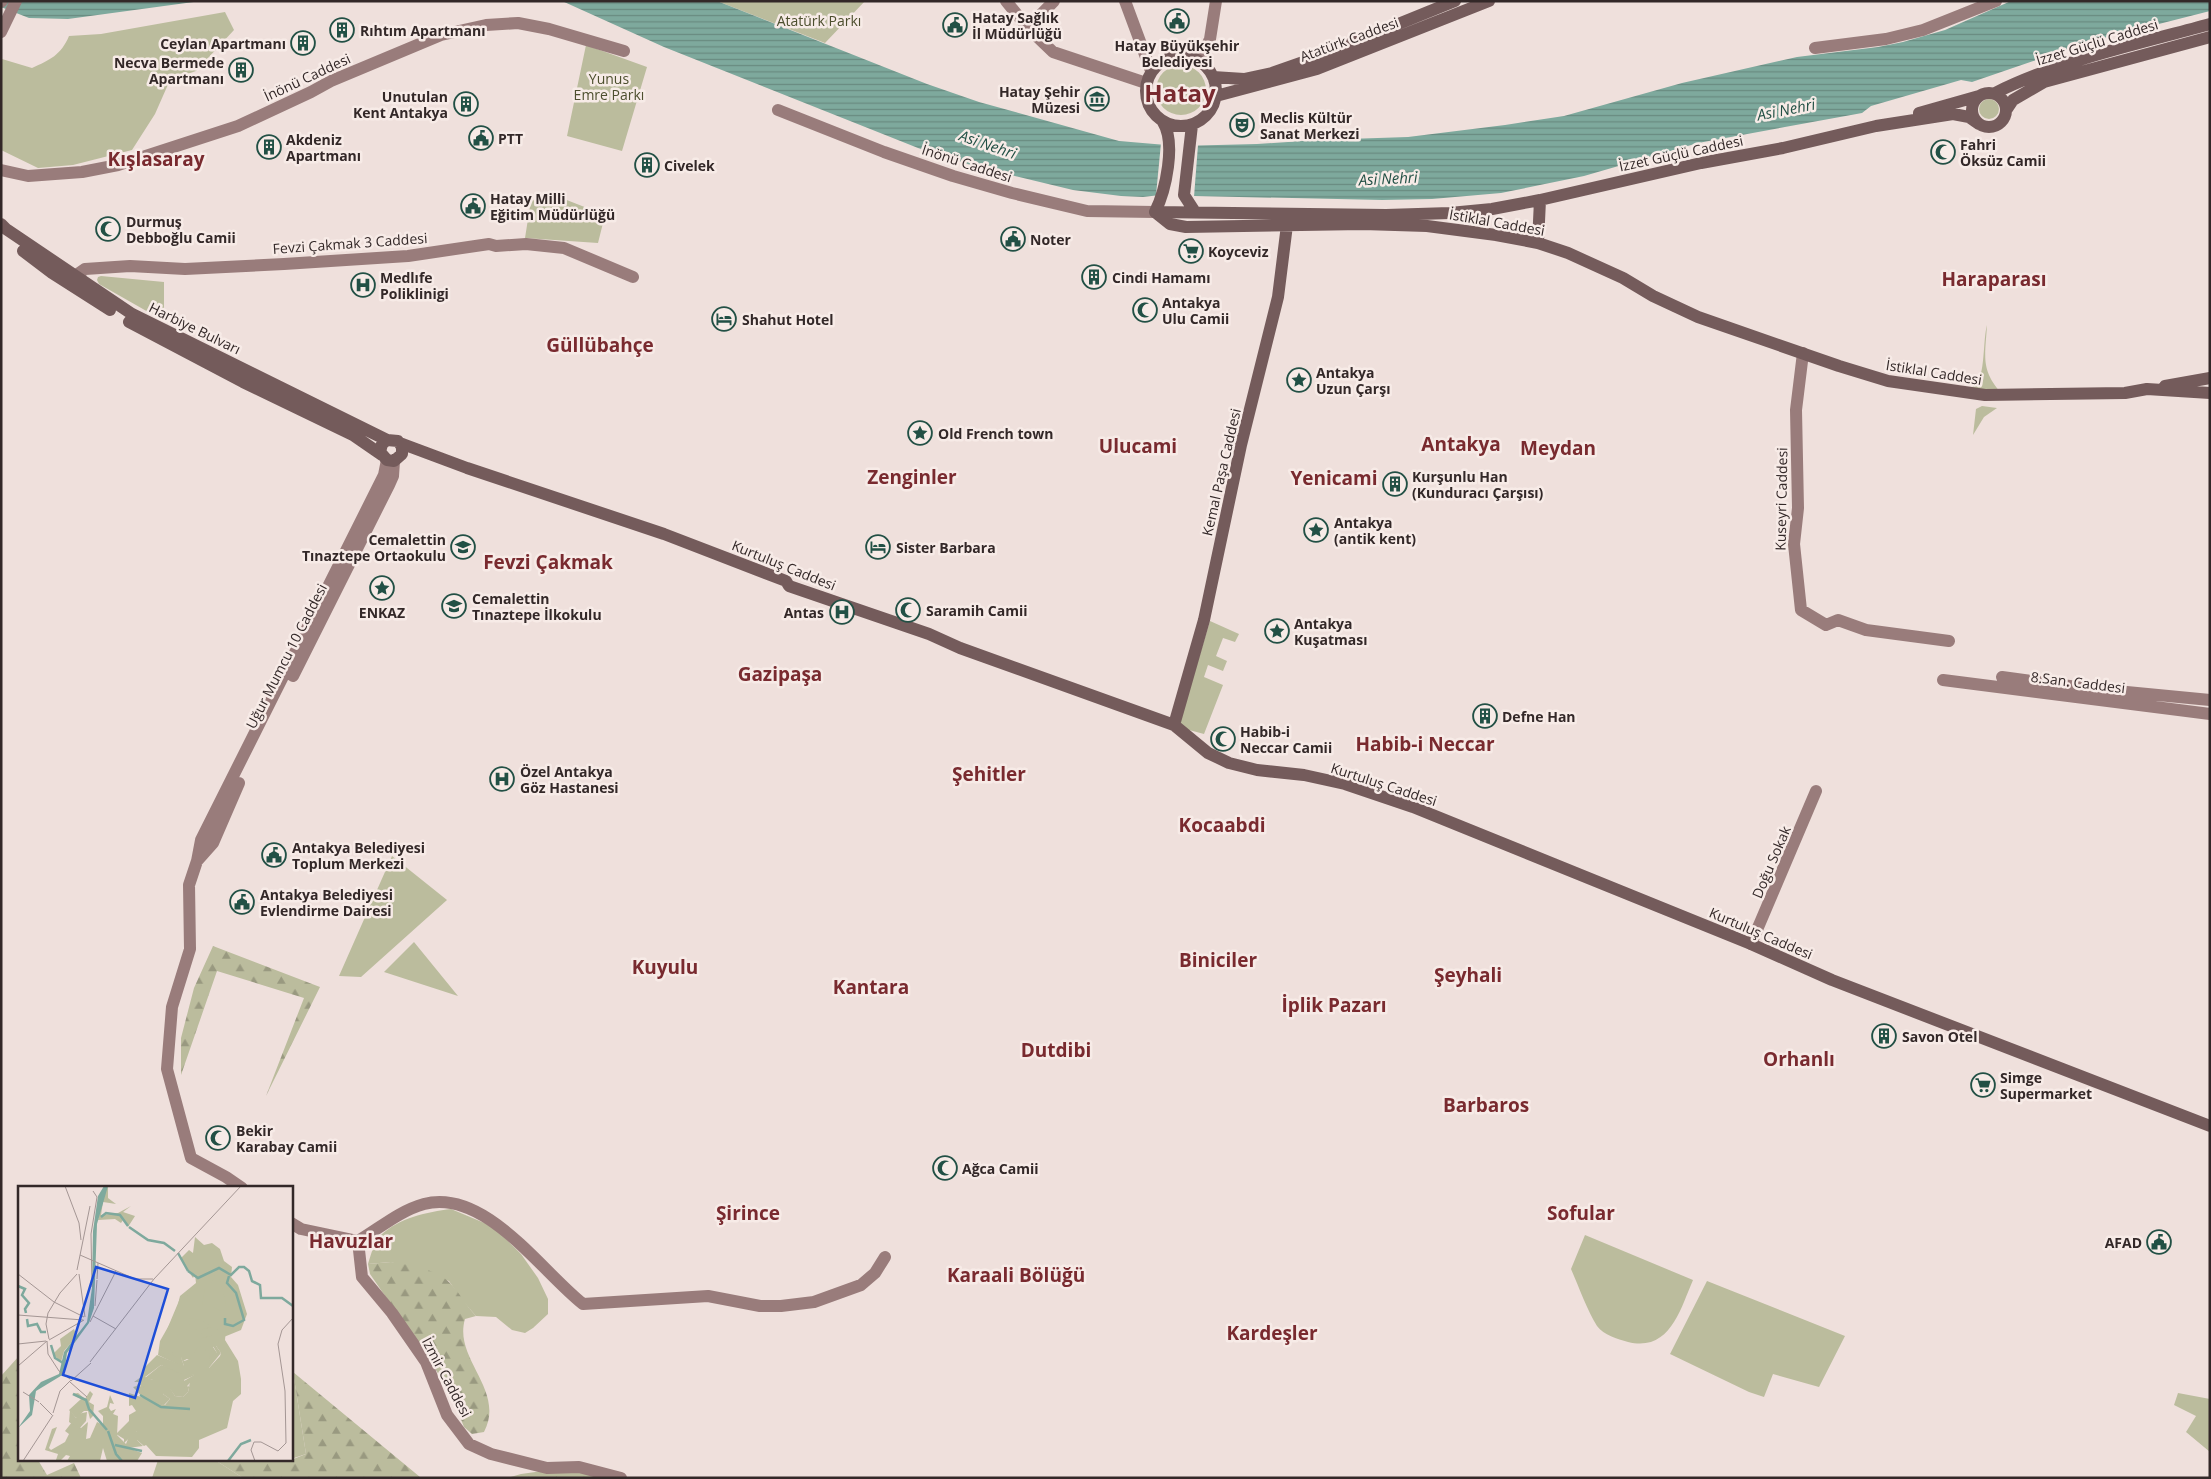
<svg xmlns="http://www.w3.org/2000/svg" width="2211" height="1479" font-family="'Open Sans',sans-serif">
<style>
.green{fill:#bbbc9d}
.forest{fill:url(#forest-firs)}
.water{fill:url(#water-rules)}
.pier{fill:#efe0dc}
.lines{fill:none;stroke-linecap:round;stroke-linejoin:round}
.secondary{stroke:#997c7b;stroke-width:12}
.primary{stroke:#745b5b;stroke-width:12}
.labels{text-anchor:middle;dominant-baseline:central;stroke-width:5;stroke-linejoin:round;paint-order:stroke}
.poi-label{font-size:14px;font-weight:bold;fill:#332828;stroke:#f7ebe7;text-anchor:start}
.park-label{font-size:14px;fill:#4d4f2e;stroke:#f7ebe7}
.street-label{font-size:14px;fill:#332828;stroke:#f7ebe7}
.water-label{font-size:15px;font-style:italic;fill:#225045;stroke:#f7ebe7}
.district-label{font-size:19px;font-weight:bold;fill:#792a2f;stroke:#f7ebe7}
.town-label{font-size:24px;font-weight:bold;fill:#792a2f;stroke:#f7ebe7}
.inset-river{fill:none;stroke:#7ea99d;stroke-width:2.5}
.inset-road{fill:none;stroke:#a49694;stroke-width:1}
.view{fill:#1d4ed8;fill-opacity:0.15;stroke:#1d4ed8;stroke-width:2.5}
.inset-edge{fill:none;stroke:#332828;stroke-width:2.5}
</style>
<defs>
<pattern id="forest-firs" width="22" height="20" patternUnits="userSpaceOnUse" patternTransform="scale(1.25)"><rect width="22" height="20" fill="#bbbc9d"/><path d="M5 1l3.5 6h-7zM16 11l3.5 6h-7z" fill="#999980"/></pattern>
<pattern id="water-rules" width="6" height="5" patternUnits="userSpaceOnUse" patternTransform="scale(1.25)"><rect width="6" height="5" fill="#7ea99d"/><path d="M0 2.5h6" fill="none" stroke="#688a80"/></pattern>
</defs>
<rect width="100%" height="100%" fill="#efe0dc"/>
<path class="green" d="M717 1H865L825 43Z
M225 12 234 30 196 71 170 80 155 114 132 150 73 165 38 168 1 150 2 59 32 68C50 60 61 55 69 36L101 34Z
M586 45 647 67 622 151 567 136Z
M1156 90a25 25 0 1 1 50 0a25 25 0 1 1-50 0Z
M1979 109a10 10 0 1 1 20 0a10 10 0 1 1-20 0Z
M559 197 605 215 598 243 525 238 531 200 558 204Z
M101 276 164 282V321L99 284 97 280 98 277Z
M1987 325C1985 359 1980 371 2005 397L1966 392C1970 389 1975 385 1978 381 1985 370 1983 340 1987 325Z
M1982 406 1997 408 1984 417 1973 435 1976 409Z
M1210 621 1239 634 1235 642 1223 638 1216 656 1227 661 1223 671 1208 665 1204 677 1223 685 1204 734 1178 727Z
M392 856 447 900 361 977 339 976Z
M414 942 458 996 384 972Z
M451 1209 494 1227 521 1254 538 1278 548 1299V1314L533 1328 525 1333 512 1330 496 1317 476 1316 462 1300 449 1281 391 1262 368 1264C371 1254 374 1243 381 1235 399 1218 427 1212 451 1209Z
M1585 1235 1693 1280C1680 1310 1670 1352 1628 1342 1617 1339 1604 1335 1597 1326 1588 1312 1578 1285 1571 1269Z
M1707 1281 1845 1336 1819 1387 1773 1374 1764 1397 1749 1392 1670 1354Z
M293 1372 306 1454 291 1459V1373Z
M2178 1393 2210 1399V1452L2186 1432 2196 1416 2174 1405Z
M158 1460H215L243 1478H152Z"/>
<path class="forest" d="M213 946 320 987 266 1096 304 998 217 971 181 1075V1038L194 988Z
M391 1262C409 1265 437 1269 450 1283 460 1293 466 1306 476 1316L465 1319C453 1359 506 1390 484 1432L472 1434 464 1427 453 1399 436 1370 370 1274 368 1264Z
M19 1356V1460H38L47 1475 74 1463 81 1478H1V1376Z
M293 1372 420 1477 423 1478H243L215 1460H291L306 1454Z
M564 1468 619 1478H507L521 1474Z"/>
<path class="water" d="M1 1H201L68 19 29 18 1 7Z
M562 1H717L927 84 979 102 1119 141 1178 146 1257 144 1317 140 1408 137 1505 125 1564 116 1682 83 1797 57 1878 47 1903 42 1945 30 2011 1H2210V11L2092 41 1972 82 1961 80 1871 106 1862 113 1698 143 1584 176 1501 193 1432 199 1382 200 1194 196 1177 193 1143 197 1121 196 1073 190 974 166 918 148 664 47Z"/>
<path class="pier" d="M1161 143 1198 145 1194 197 1156 195Z"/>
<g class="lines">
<path class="secondary" d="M1006 1 1028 28 1053 52 1146 83
M1125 1 1151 71
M1 2 2 1
M1028 28 1054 1
M1 32 16 1
M1815 48 1886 39 1923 30 1996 1
M1200 62 1210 39 1216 1
M778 110 884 152 953 176 1012 193 1087 211 1155 212
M1 170 28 176 82 172 118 165 238 126 311 92 331 81 441 35 486 25 518 23 549 29 624 51
M70 284 75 276 85 269 130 266 185 269 284 264 408 256 489 244 496 246 526 244 564 248 633 277
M1803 353 1796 410 1798 508 1794 544 1801 610 1826 625 1838 620 1866 630 1949 641
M293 676 389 485 393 476 394 461
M2002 677 2085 688 2210 700
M1943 680 2210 714
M197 861 213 843 239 783
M1751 944 1816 791
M242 1188 226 1177 191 1158 167 1069 172 1007 190 949 189 885 197 861 201 840 384 475 387 460
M291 1223 301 1229 358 1241C380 1228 399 1211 424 1204 485 1188 541 1271 583 1304L708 1296 760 1306H781L814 1302 861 1285 875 1273 885 1257
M358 1241 362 1277 392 1313 426 1362 447 1415 469 1444 491 1454 547 1468 579 1467 621 1478"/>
<path class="primary" d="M1146 91a35 35 0 1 1 70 0a35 35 0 1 1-70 0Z
M1213 77 1244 79 1272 73 1312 59 1455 1
M1972 110a17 17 0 1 1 34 0a17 17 0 1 1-34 0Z
M1995 93C2058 61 2141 43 2210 24
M1216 96 1317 69 1489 1
M2007 109 2013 100 2044 82 2210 37
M1919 113 1979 96
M1192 125 1184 195 1195 212
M1155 212 1170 224 1186 227 1363 224 1427 226 1496 235 1538 243 1568 253 1623 278 1653 296 1698 317 1839 366 1888 381 1985 395 2125 393 2147 389 2210 393
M1155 212 1386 215 1450 213 1492 209 1540 200 1701 163 1783 148 1876 126 1953 114 1969 117 1979 124
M1155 212C1166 190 1176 143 1163 122
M1 224 6 229 132 314 387 440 398 441 402 447V454L394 461 387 460 380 452 382 444 387 440
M1538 243 1540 200
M23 251 52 273 110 310
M129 322 243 382 353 435 382 455
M2165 386 2210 378
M400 443 467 468 664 534 786 581 789 586 929 634 960 648 1174 725 1208 753 1229 763 1257 770 1304 775 1345 784 1413 807 1751 944 1832 980 2210 1126
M1174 725 1204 620 1241 445 1278 297 1287 225"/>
</g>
<defs>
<g id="civic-ring" transform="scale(1.25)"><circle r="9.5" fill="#f7ebe7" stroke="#225045" stroke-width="1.5"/><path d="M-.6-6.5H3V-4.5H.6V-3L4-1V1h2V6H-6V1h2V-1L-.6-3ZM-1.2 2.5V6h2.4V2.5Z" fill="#225045"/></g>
<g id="building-ring" transform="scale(1.25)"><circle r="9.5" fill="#f7ebe7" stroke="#225045" stroke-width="1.5"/><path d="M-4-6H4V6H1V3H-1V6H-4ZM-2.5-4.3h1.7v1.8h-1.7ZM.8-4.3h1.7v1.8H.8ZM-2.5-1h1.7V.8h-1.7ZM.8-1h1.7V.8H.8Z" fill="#225045"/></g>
<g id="museum-ring" transform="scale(1.25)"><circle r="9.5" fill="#f7ebe7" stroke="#225045" stroke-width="1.5"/><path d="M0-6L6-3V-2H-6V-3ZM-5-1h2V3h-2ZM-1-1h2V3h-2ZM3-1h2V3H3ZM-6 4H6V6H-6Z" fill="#225045"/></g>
<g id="theatre-ring" transform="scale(1.25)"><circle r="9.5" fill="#f7ebe7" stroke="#225045" stroke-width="1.5"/><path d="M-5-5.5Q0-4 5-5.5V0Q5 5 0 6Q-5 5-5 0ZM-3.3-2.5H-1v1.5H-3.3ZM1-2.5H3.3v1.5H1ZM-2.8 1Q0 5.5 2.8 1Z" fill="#225045"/></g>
<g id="mosque-ring" transform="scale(1.25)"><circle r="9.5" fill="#f7ebe7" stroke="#225045" stroke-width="1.5"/><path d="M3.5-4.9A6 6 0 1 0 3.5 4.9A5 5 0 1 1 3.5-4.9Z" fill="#225045"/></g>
<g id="supermarket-ring" transform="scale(1.25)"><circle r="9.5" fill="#f7ebe7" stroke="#225045" stroke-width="1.5"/><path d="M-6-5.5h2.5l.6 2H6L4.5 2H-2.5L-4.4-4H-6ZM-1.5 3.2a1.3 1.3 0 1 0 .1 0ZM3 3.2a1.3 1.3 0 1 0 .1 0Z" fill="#225045"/></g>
<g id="hospital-ring" transform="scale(1.25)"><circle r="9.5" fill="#f7ebe7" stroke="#225045" stroke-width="1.5"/><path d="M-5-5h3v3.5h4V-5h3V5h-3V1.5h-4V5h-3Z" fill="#225045"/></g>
<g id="hotel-ring" transform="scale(1.25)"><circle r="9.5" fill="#f7ebe7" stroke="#225045" stroke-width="1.5"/><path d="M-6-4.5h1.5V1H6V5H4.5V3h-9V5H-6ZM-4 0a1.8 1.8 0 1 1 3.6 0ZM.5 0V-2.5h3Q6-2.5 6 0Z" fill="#225045"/></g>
<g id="sight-ring" transform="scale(1.25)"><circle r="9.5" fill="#f7ebe7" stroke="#225045" stroke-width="1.5"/><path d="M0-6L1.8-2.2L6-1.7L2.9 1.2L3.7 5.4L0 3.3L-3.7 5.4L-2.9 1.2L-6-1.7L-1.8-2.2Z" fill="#225045"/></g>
<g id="school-ring" transform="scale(1.25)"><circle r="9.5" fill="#f7ebe7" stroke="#225045" stroke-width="1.5"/><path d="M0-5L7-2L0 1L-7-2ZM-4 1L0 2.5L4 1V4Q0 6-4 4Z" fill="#225045"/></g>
</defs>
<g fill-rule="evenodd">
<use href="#civic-ring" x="1177" y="21"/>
<use href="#civic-ring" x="955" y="25"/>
<use href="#building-ring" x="342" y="30"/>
<use href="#building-ring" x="303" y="43"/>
<use href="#building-ring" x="241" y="70"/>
<use href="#museum-ring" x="1097" y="99"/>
<use href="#building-ring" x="466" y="104"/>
<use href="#theatre-ring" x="1242" y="125"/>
<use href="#civic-ring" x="481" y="138"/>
<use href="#building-ring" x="269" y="147"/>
<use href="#mosque-ring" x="1943" y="152"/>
<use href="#building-ring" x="647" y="165"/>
<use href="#civic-ring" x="473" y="206"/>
<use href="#mosque-ring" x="108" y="229"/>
<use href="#civic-ring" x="1013" y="239"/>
<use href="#supermarket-ring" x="1191" y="251"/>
<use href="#building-ring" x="1094" y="277"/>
<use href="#hospital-ring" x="363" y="285"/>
<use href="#mosque-ring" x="1145" y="310"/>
<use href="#hotel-ring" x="724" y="319"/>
<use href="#sight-ring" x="1299" y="380"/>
<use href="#sight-ring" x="920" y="433"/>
<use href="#building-ring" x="1395" y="484"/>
<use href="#sight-ring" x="1316" y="530"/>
<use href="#school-ring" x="463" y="547"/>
<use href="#hotel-ring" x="878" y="547"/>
<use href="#sight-ring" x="382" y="588"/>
<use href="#school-ring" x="454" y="606"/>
<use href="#mosque-ring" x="908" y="610"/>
<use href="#hospital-ring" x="842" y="612"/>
<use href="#sight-ring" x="1277" y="631"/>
<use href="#building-ring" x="1485" y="716"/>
<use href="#mosque-ring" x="1223" y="739"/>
<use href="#hospital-ring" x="502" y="779"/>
<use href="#civic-ring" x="274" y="855"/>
<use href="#civic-ring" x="242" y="902"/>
<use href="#building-ring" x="1884" y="1036"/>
<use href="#supermarket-ring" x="1983" y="1085"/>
<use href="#mosque-ring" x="218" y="1138"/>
<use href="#mosque-ring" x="945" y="1168"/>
<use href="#civic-ring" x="2159" y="1242"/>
</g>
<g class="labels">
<g class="poi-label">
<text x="972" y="17">Hatay Sağlık<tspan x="972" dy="16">İl Müdürlüğü</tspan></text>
<text x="360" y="30">Rıhtım Apartmanı</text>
<text x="286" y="43" text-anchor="end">Ceylan Apartmanı</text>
<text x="1177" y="45" text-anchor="middle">Hatay Büyükşehir<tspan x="1177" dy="16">Belediyesi</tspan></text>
<text x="224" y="62" text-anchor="end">Necva Bermede<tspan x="224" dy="16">Apartmanı</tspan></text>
<text x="1080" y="91" text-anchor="end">Hatay Şehir<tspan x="1080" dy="16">Müzesi</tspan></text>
<text x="448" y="96" text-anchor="end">Unutulan<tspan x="448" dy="16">Kent Antakya</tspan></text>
<text x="1260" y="117">Meclis Kültür<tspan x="1260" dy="16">Sanat Merkezi</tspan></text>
<text x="498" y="138">PTT</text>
<text x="286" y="139">Akdeniz<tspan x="286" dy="16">Apartmanı</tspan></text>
<text x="1960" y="144">Fahri<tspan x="1960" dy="16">Öksüz Camii</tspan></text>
<text x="664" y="165">Civelek</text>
<text x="490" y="198">Hatay Milli<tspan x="490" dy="16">Eğitim Müdürlüğü</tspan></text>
<text x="126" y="221">Durmuş<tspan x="126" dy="16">Debboğlu Camii</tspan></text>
<text x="1030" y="239">Noter</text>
<text x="1208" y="251">Koyceviz</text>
<text x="380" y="277">Medlıfe<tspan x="380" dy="16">Poliklinigi</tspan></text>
<text x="1112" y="277">Cindi Hamamı</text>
<text x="1162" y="302">Antakya<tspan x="1162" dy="16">Ulu Camii</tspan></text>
<text x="742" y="319">Shahut Hotel</text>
<text x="1316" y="372">Antakya<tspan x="1316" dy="16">Uzun Çarşı</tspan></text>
<text x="938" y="433">Old French town</text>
<text x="1412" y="476">Kurşunlu Han<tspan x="1412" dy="16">(Kunduracı Çarşısı)</tspan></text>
<text x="1334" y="522">Antakya<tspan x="1334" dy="16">(antik kent)</tspan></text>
<text x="446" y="539" text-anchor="end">Cemalettin<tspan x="446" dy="16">Tınaztepe Ortaokulu</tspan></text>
<text x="896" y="547">Sister Barbara</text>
<text x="472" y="598">Cemalettin<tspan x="472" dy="16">Tınaztepe İlkokulu</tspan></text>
<text x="926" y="610">Saramih Camii</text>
<text x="382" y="612" text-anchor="middle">ENKAZ</text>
<text x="824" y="612" text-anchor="end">Antas</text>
<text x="1294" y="623">Antakya<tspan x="1294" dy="16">Kuşatması</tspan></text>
<text x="1502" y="716">Defne Han</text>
<text x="1240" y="731">Habib-i<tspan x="1240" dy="16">Neccar Camii</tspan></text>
<text x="520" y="771">Özel Antakya<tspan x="520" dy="16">Göz Hastanesi</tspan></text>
<text x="292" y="847">Antakya Belediyesi<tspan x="292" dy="16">Toplum Merkezi</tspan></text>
<text x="260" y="894">Antakya Belediyesi<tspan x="260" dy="16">Evlendirme Dairesi</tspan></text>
<text x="1902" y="1036">Savon Otel</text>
<text x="2000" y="1077">Simge<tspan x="2000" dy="16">Supermarket</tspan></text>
<text x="236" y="1130">Bekir<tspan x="236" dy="16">Karabay Camii</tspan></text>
<text x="962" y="1168">Ağca Camii</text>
<text x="2142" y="1242" text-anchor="end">AFAD</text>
</g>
<g class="park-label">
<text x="819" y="20">Atatürk Parkı</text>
<text x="609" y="78">Yunus<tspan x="609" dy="16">Emre Parkı</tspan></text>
</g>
<g class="street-label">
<text transform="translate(1349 39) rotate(-20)">Atatürk Caddesi</text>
<text transform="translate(2097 42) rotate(-17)">İzzet Güçlü Caddesi</text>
<text transform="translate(307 77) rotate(-25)">İnönü Caddesi</text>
<text transform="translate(1681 153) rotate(-12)">İzzet Güçlü Caddesi</text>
<text transform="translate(967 163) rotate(18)">İnönü Caddesi</text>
<text transform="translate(1497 222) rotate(10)">İstiklal Caddesi</text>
<text transform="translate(350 243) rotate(-4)">Fevzi Çakmak 3 Caddesi</text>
<text transform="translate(195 328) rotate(26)">Harbiye Bulvarı</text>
<text transform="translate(1934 372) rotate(9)">İstiklal Caddesi</text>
<text transform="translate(1221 472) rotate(-77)">Kemal Paşa Caddesi</text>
<text transform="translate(1781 499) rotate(-89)">Kuseyri Caddesi</text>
<text transform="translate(784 565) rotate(22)">Kurtuluş Caddesi</text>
<text transform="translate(286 656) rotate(-63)">Uğur Mumcu 10 Caddesi</text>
<text transform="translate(2078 682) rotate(7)">8.San. Caddesi</text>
<text transform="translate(1384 784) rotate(18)">Kurtuluş Caddesi</text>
<text transform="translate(1771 862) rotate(-67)">Doğu Sokak</text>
<text transform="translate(1761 933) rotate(23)">Kurtuluş Caddesi</text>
<text transform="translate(447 1377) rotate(62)">İzmir Caddesi</text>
</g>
<g class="water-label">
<text transform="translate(1786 109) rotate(-11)">Asi Nehri</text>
<text transform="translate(988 144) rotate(19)">Asi Nehri</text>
<text transform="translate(1388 178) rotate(-3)">Asi Nehri</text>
</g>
<g class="district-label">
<text x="156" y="159">Kışlasaray</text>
<text x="1994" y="279">Haraparası</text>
<text x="600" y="345">Güllübahçe</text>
<text x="1461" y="444">Antakya</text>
<text x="1138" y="446">Ulucami</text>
<text x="1558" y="448">Meydan</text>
<text x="912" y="477">Zenginler</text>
<text x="1334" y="478">Yenicami</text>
<text x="548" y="562">Fevzi Çakmak</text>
<text x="780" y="674">Gazipaşa</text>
<text x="1425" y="744">Habib-i Neccar</text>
<text x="989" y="774">Şehitler</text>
<text x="1222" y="825">Kocaabdi</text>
<text x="1218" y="960">Biniciler</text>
<text x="665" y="967">Kuyulu</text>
<text x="1468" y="975">Şeyhali</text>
<text x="871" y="987">Kantara</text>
<text x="1334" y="1005">İplik Pazarı</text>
<text x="1056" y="1050">Dutdibi</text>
<text x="1799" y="1059">Orhanlı</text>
<text x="1486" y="1105">Barbaros</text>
<text x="748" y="1213">Şirince</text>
<text x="1581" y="1213">Sofular</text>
<text x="351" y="1241">Havuzlar</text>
<text x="1016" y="1275">Karaali Bölüğü</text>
<text x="1272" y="1333">Kardeşler</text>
</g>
<g class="town-label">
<text x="1180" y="92">Hatay</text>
</g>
</g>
<g transform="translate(18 1186)">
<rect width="275" height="275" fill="#efe0dc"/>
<path d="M90 0V12L98 18 85 16 83 29 100 27 113 20 105 26 117 30 110 41 105 34 103 37 97 33 80 34 84 12ZM177 51 186 59 194 57 202 63 206 75 214 81 213 91 220 99 229 128 223 144 196 155 193 162 199 167 195 160H198L203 167 190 183 169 173 165 175 163 171 166 180H163L140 169 142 155 158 127 162 110 178 97 177 88 175 92 159 67 163 72 171 64 175 67ZM56 143 59 150 46 165 43 176 35 168 43 160 42 153ZM143 179 177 189 166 194 170 201 172 197 170 206 165 211 157 210 152 203 145 208 152 213 146 219 127 214 115 201 123 199 121 201 126 199 135 203V194L127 192ZM72 205 75 208 71 216 76 219 75 230 72 233 70 225H66L58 232 51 224 63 213 54 208 60 207 67 213ZM92 209 96 218 92 217 91 222 93 225 98 223 95 228 100 230 99 249 108 258 112 248 119 245V254L125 260 110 262 124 267 119 275H89L85 262 82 275H49L52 270 48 269 42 275 38 274 40 268 27 264 34 243 39 241 31 262 33 264 47 256 51 248 47 245 54 236 63 242 70 236 68 253 72 252 79 236 85 239V230L80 225 89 221Z" fill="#bbbc9d"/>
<path d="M199 83 207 113 208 119 203 125 193 120H184L187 102 193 98ZM170 109V132L182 134 194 141 185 143 183 148 172 138 154 168 160 172 151 167 147 170 143 164 145 153 163 110ZM203 139 208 143 207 154 220 175 223 193V208L215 215 209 242 181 254V262L174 271 138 270 128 259 126 260 119 254V245L106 257V253L98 248 111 235V229L118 225 114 219 111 220V207L147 219 152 213 145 208 147 202H152L157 210 165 211 170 206 172 197 167 202 166 195 176 189 161 187 143 179 127 191 135 194V203L131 204 127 200 122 203 123 199 118 201 121 196H116L123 191 127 181 139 169 166 180 163 171 166 175 172 173 179 162 185 160 181 156 184 152 193 150ZM198 160 203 167 202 170 191 182 192 166H188L187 163 199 167 195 161ZM52 224 58 232 60 228 69 226 68 235 61 243 51 236Z" fill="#bbbc9d" fill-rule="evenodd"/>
<path d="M86 0H90L79 38 76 122 71 137 49 167 46 188 18 205 14 229 0 242 12 225 11 209 23 196 41 188 46 166 69 136 74 102 75 45 80 10Z" fill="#7ea99d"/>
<path class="inset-river" d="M83 31 88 27 102 29 110 40M111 41 130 54 146 57 157 65M160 67 170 85M170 85 180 92 201 82 213 89 221 81H226L231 85 234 95 242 99 243 112H264L275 120M0 100 7 103 4 109 11 117 7 123 8 127M207 132V138L215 140 226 134 218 107 209 97 211 90M9 133 10 140 19 138 23 146H28M33 159 37 172 45 177M55 208 68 214 71 223 89 244M122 209 143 221 172 223M90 245 98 268 104 275M97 259 124 265M210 275 223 258 233 254"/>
<path class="inset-road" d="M47 0 61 37 63 54M62 69 117 93M59 84 72 20M0 88 36 116 66 131M61 88 67 131M79 93 80 77M117 93H135M136 93 223 0M74 101 73 48 79 11 75 5M77 120 79 94M0 129 65 134M75 130 98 143M72 136 98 85M31 153 28 138 30 127 42 107 59 88M31 154 66 134M29 155 30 168 41 185 52 193M0 158 28 155M72 176 136 93M0 180 29 155M53 195 73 177M52 196 69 211M5 206 21 216M22 217 34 229M35 227 42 205 53 194M5 275 35 229M237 275 233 264 236 256H243L260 265 268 257 267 205 260 158 264 144 275 132"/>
<path class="view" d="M78 81 150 103 117 212 45 189Z"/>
<rect width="275" height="275" class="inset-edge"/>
</g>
<rect width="2211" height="1479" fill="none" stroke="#332828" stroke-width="5"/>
</svg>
